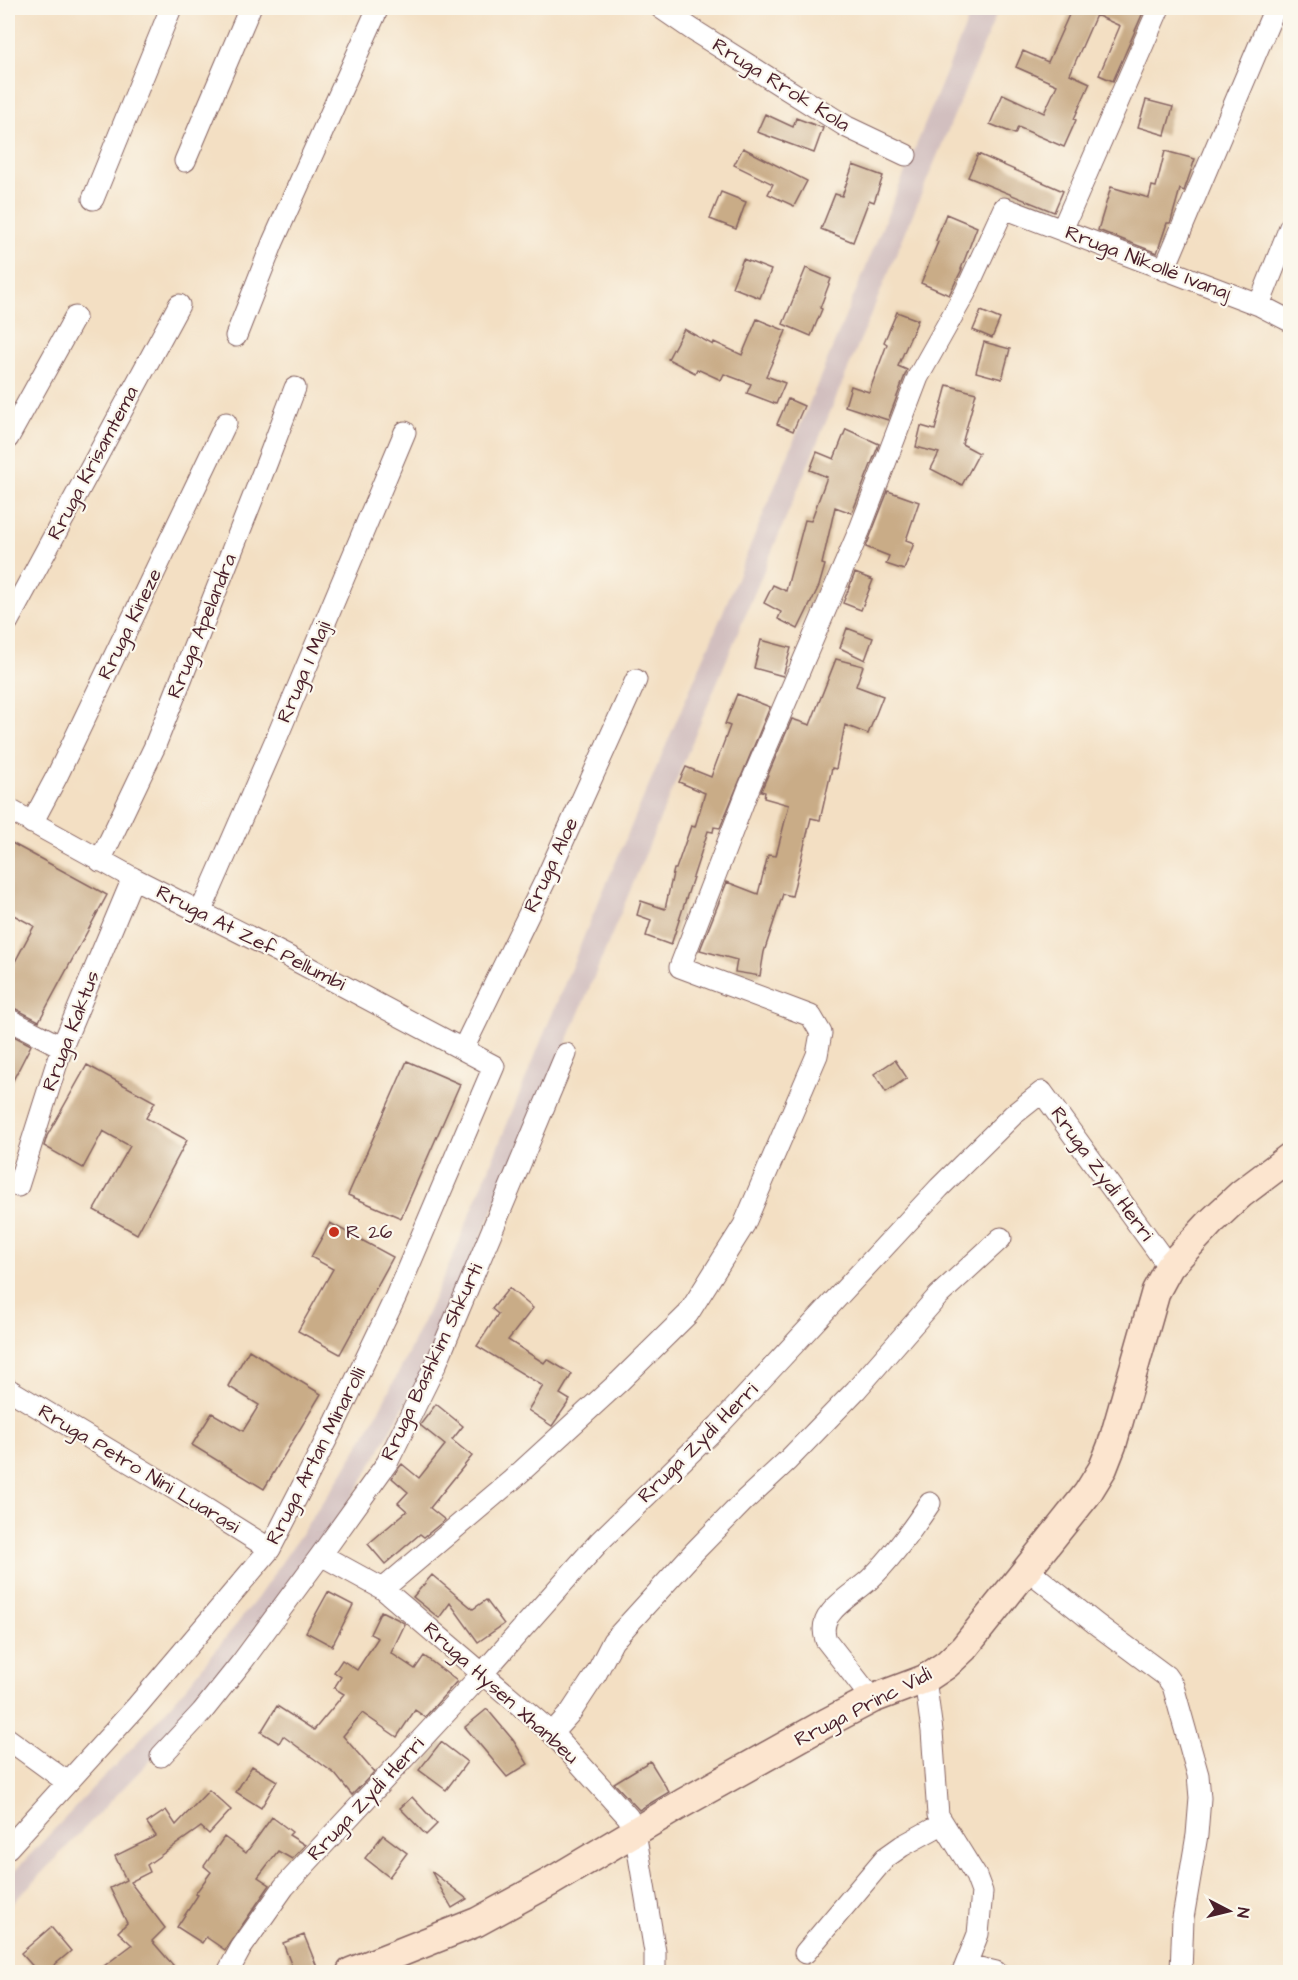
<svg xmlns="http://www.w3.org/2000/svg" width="1298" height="1980" font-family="'Architects Daughter',sans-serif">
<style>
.railway{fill:#d2bfbf}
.building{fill:#c9ac87}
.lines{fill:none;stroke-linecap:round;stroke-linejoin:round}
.street-casing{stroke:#856260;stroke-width:23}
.secondary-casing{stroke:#856260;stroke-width:31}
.street{stroke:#fff;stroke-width:21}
.secondary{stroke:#fce5cf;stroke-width:28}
.poi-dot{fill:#c8321e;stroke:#fbf7ec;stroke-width:2}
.labels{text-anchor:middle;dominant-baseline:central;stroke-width:4.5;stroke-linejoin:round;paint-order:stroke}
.street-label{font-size:20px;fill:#4a1f2b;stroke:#fbf7ec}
.poi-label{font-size:20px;fill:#4a1f2b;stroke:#fbf7ec;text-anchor:start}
</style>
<rect width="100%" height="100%" fill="#fbf7ec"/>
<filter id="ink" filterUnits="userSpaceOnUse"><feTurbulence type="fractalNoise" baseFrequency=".0167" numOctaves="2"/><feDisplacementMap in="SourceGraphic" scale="12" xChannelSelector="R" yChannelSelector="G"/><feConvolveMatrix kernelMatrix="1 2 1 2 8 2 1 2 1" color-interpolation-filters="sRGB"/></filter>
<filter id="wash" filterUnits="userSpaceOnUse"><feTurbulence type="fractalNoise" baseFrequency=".008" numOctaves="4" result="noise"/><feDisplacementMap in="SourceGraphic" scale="24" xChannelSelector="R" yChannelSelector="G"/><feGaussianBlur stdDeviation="1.35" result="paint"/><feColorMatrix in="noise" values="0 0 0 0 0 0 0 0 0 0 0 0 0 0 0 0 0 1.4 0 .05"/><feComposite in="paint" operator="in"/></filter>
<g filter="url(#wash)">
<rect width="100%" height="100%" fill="#f3dfc3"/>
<path class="railway" d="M973 8H999L566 1044 419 1379 363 1480 318 1551 154 1756 8 1908V1878L143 1736 188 1685 258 1597 344 1471 373 1421 403 1364 451 1261 589 924 713 636Z"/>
<g id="blocks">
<path class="building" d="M1072 8H1145L1113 81 1099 75 1120 26 1096 15 1070 74 1090 83 1074 119 1076 120 1064 147 1018 127 1015 134 990 124 1003 94 1044 113 1057 85 1016 67 1023 51 1048 62Z
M1146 100 1173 107 1165 135 1138 127Z
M765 114 793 127 796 118 823 128 814 153 757 132Z
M743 148 807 181 794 206 768 194 773 184 734 165Z
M1165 151 1195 159 1184 191 1180 189 1171 221 1170 223H1167L1157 253 1098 230 1111 187 1149 198 1152 186 1156 187Z
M978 154 1063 191 1054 212 968 177Z
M853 165 883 176 874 202 869 200 853 242 821 229 835 194 842 196Z
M721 192 746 202 736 229 710 219Z
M946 214 977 227 961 269H962L949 295 921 283 938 242 936 241Z
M743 259 771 270 760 298 732 287Z
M806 268 831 279 820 308 822 309 811 336 783 324Z
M981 311 1000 319 992 338 973 330Z
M897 312 918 320 898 366 907 370 888 420 845 406 851 386 869 392 887 344 884 342Z
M757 319 786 331 766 376 785 383 776 404 747 393 751 384 724 374 721 380 697 369 695 373 668 359 684 329 713 345 714 342 742 355Z
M984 342 1010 349 1002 379 976 372Z
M947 385 976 393 962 444 979 453 962 485 931 469 939 453 916 447 921 426 935 430Z
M788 399 804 406 793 431 777 424Z
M846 429 879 444 852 513 835 507 822 564 825 565 819 586 798 629 778 619 781 612 764 603 773 585 786 591 805 520 811 521 827 477 810 470 817 452 834 459Z
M888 491 919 502 906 540 914 543 904 570 886 564 889 556 866 547Z
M855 573 873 580 861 610 843 603Z
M847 628 873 638 865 660 840 648Z
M761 640 791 648 783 676 754 668Z
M836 659 863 666 856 686 883 696 868 734 845 725 836 769 832 768 820 820 811 818 792 896 783 894 764 952 760 976 735 972 737 960 700 950 727 882 758 894 768 855 776 856 789 805 764 798 765 792 761 791 792 719 810 725Z
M737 694 770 707 720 828 714 827 713 832 708 831 671 945 646 936 651 920 637 915 641 901 665 909 674 869H676L691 826 695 827 705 793 679 782 686 767 711 777 730 726 725 724Z
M8 841 107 895 39 1021 14 1008 8 1006V975L34 926 8 912Z
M8 1033 31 1045 8 1090Z
M895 1060 907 1078 886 1092 874 1074Z
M407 1061 460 1084 401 1218 348 1195Z
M87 1065 155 1102 146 1118 187 1140 137 1234 94 1210 130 1146 103 1131 83 1168 44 1146 47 1136Z
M330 1223 393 1257 340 1354 298 1331 333 1269 311 1257Z
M509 1288 533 1308 508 1340 544 1363 547 1359 572 1374 560 1394 570 1400 552 1426 528 1410 543 1386 477 1346 498 1314 492 1309Z
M249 1350 321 1394 264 1489 192 1445 212 1413 243 1431 259 1405 228 1386Z
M436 1404 463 1426 452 1440 472 1456 430 1508 445 1520 424 1537 420 1534 385 1564 368 1544 407 1511 398 1503 408 1492 392 1478 398 1469 402 1464 419 1478 445 1445 420 1425Z
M432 1575 473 1609 486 1600 504 1624 478 1642 450 1603 439 1618 413 1597Z
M328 1592 353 1605 332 1646 306 1632Z
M381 1611 399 1620 405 1624 391 1653 415 1669 424 1656 457 1681 425 1717 415 1710 397 1737 362 1713 343 1736 374 1772 352 1795 335 1774 283 1736 279 1743 261 1732 277 1706 314 1730 344 1694 334 1688 341 1677 334 1672 342 1660 357 1670 378 1638 370 1634Z
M487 1709 513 1740 528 1764 507 1777 465 1727Z
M441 1742 467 1762 446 1790 419 1770Z
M650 1761 669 1792 639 1810 614 1783Z
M252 1766 277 1781 261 1808 236 1792Z
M209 1790 231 1810 209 1834 201 1827 147 1865 150 1872 130 1882 165 1928 152 1941 179 1972H96L132 1945 118 1932 127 1923 110 1888 126 1880 115 1856 156 1836 147 1823 166 1810 176 1825Z
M412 1797 437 1824 426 1835 400 1808Z
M272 1817 292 1832 289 1835 305 1845 292 1859 278 1851 258 1877 270 1885 225 1950 206 1937 202 1943 177 1927 198 1895 195 1894 211 1872 204 1866 224 1837 246 1853Z
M383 1835 407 1853 389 1877 365 1858Z
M431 1871 467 1899 452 1908Z
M51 1927 71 1951 46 1972H38L21 1953Z
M304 1935 319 1972H294L283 1943Z"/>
</g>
</g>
<g filter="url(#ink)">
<use href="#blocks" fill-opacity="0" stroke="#856260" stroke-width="1.5"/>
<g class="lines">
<g class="street-casing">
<path id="street" d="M661 8 693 30 847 127 906 155
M185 161 250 8
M93 199 171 8
M1062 230 1159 8
M1164 270 1275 8
M1259 305 1290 227
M236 336 273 242 378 8
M8 438 75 317
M8 621 179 305
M8 809 133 878 287 956 494 1066 396 1296 336 1421 270 1549 137 1706 8 1848
M32 823 57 776 226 423
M100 861 154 748 267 462 295 388
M201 911 277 737 405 432
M8 1019 62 1047
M463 1049 546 879 636 680
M18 1186 62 1047 133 878
M8 1389 176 1490 270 1549
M321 1555 383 1589 552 1733 628 1817 635 1832 655 1952V1972
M1027 1569 1096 1624 1166 1676 1173 1686 1198 1775 1200 1798 1197 1835 1183 1918 1181 1972
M383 1589 512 1480 620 1381 688 1314 744 1225 817 1055 821 1033 811 1016 680 967 748 790 860 529 918 377 965 293 1004 208 1259 305 1290 321
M925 1679 932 1731 938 1815 976 1876 982 1892 978 1934 963 1972
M872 1699 826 1640C823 1631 823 1622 830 1614 839 1601 857 1591 869 1580 893 1557 912 1530 930 1503
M552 1733 571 1712 596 1674 613 1641 695 1551 745 1500 788 1460 856 1390 938 1296 1001 1238
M8 1739 67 1782
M161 1756 202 1712 242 1662 321 1555 387 1463 436 1364 566 1054
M805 1953 885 1858 902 1846 942 1824
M967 1965 996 1972
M228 1972 241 1948 284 1887 482 1674 600 1541 719 1425 939 1188 1013 1115 1042 1092 1169 1267"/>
</g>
<g class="secondary-casing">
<path id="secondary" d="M351 1972 477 1922 552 1881 683 1803 826 1723 872 1699 925 1679 946 1665 964 1648 1087 1494 1103 1468 1112 1445 1156 1291 1169 1267 1211 1222 1241 1194 1290 1157"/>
</g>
<use href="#street" class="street"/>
<use href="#secondary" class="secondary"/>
</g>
</g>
<circle class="poi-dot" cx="334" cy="1232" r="6"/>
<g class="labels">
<g class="street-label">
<text transform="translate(781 85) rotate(32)">Rruga Rrok Kola</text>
<text transform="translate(1148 263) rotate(21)">Rruga Nikollë Ivanaj</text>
<text transform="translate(93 463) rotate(-62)">Rruga Krisamtema</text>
<text transform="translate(130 624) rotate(-64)">Rruga Kineze</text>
<text transform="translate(202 626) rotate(-68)">Rruga Apelandra</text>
<text transform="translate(304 672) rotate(-67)">Rruga 1 Maji</text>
<text transform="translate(551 865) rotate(-65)">Rruga Aloe</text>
<text transform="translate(251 938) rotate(27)">Rruga At Zef Pellumbi</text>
<text transform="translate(71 1031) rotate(-69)">Rruga Kaktus</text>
<text transform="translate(1102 1174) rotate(54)">Rruga Zydi Herri</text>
<text transform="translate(432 1362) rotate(-65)">Rruga Bashkim Shkurti</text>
<text transform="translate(698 1443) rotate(-45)">Rruga Zydi Herri</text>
<text transform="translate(316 1456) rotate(-63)">Rruga Artan Minarolli</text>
<text transform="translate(139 1469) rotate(31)">Rruga Petro Nini Luarasi</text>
<text transform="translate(501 1693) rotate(42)">Rruga Hysen Xhanbeu</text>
<text transform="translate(863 1707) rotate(-27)">Rruga Princ Vidi</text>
<text transform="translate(366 1799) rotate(-47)">Rruga Zydi Herri</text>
</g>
<g class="poi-label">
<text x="346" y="1232">R 26</text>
</g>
</g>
<rect width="1298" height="1980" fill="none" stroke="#fbf7ec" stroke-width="30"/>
<g transform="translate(1229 1911) rotate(97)" stroke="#fbf7ec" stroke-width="4.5" paint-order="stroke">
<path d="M0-4.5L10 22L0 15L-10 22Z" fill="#4a1f2b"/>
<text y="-9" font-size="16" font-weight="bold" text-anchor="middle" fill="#4a1f2b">N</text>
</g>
</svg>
